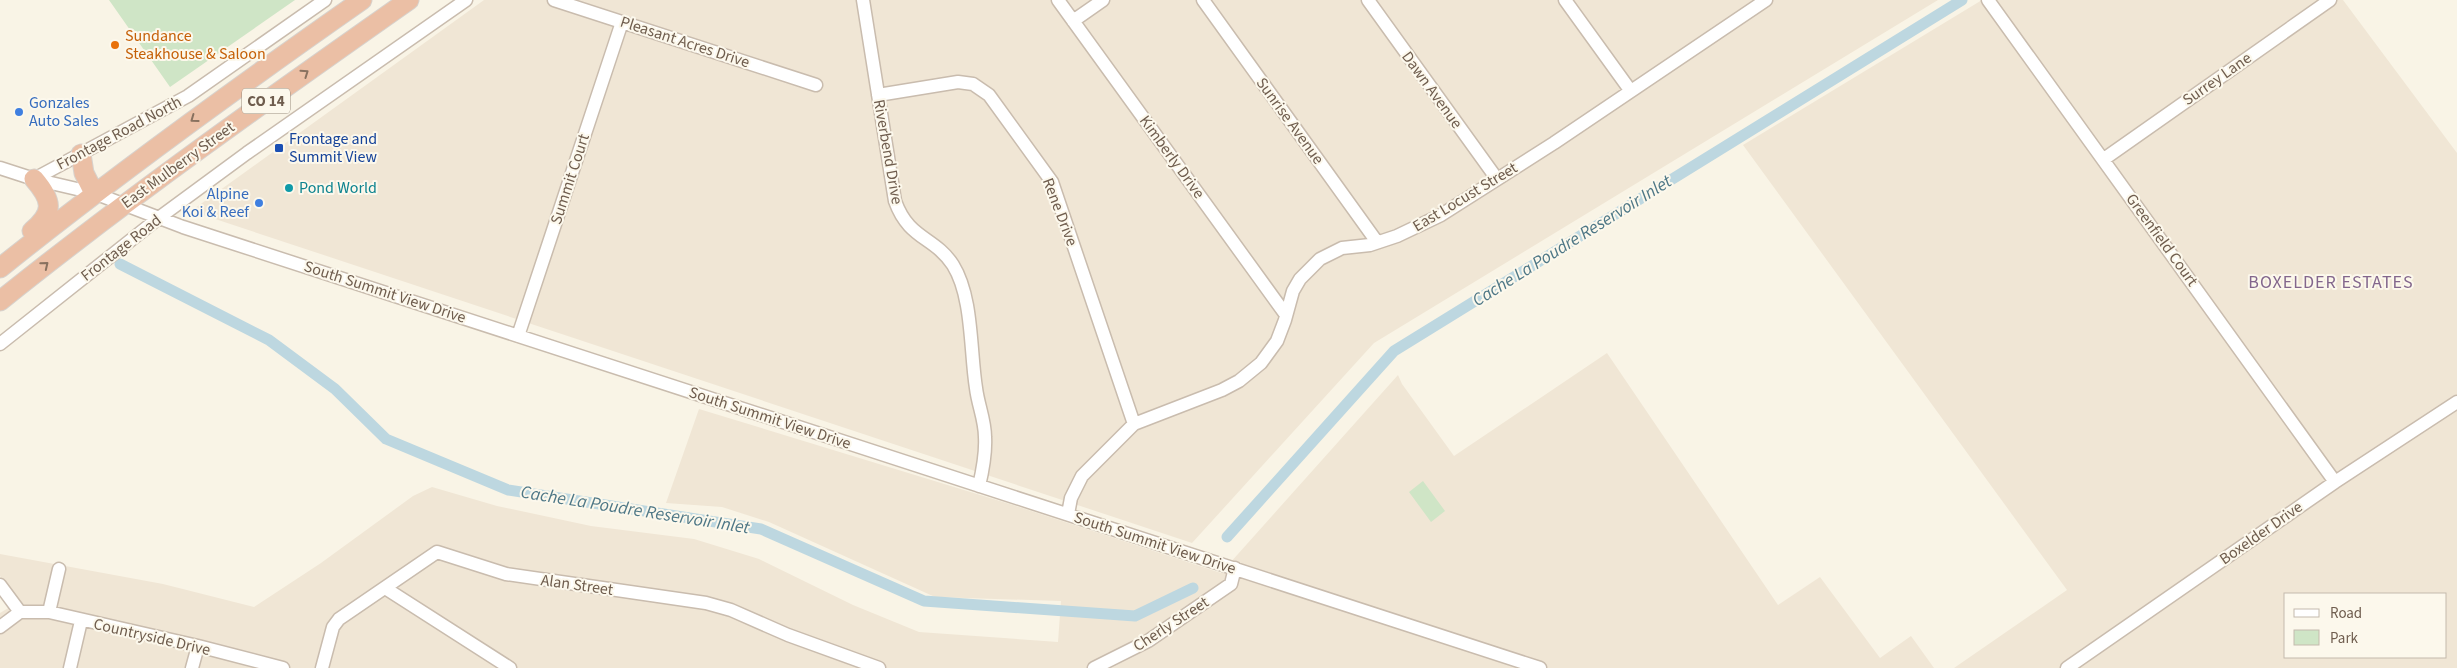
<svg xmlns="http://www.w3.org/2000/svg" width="2457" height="668" font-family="'Source Sans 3',sans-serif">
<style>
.residential{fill:#f0e6d5;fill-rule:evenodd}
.green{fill:#cfe5c6}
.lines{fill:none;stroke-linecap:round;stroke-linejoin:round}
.canal{stroke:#bdd7e0;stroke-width:11}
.minor-casing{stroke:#c9bcae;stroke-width:15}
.highway-casing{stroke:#d7d2cd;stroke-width:21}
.minor{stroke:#fff;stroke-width:12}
.highway{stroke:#ebbfa5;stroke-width:19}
.oneway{stroke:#88715f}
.food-dot{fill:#e8710a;stroke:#fcf8ec;stroke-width:2}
.shop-dot{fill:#3f7fe0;stroke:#fcf8ec;stroke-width:2}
.transit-dot{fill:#1a4fb4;stroke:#fcf8ec;stroke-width:2}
.culture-dot{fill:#0f9aa8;stroke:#fcf8ec;stroke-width:2}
.labels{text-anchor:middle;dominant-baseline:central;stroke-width:4;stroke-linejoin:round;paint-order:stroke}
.shield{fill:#fcf8ec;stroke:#998c7d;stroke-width:1}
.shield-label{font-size:15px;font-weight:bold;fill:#6f5d4e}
.food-label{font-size:16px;fill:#c56008;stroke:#fcf8ec;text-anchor:start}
.street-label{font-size:16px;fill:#6f5d4e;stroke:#fcf8ec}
.shop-label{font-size:16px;fill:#366cbe;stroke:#fcf8ec;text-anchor:start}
.transit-label{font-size:16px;fill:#164399;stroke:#fcf8ec;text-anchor:start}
.culture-label{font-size:16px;fill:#0d838f;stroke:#fcf8ec;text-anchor:start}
.water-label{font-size:18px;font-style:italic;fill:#4e7786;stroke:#fcf8ec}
.neighbourhood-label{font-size:18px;letter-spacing:1px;fill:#83668c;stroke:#fcf8ec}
</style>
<rect width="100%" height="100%" fill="#f9f4e6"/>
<path class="residential" d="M484 0H1938L1374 343 1192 543 191 211Z
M1982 0H2343L2457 153V668H1954L2067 590 1743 145ZM2286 594H2446V657H2286Z
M1607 353 1778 605 1820 577 1880 658 1911 636 1934 668H0V613L20 601 0 576V554L163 584 254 607 321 563 413 496 432 487 497 506 591 526 694 539 759 559 853 605 919 632 1058 642 1061 601 935 597 769 522 722 507 666 503 699 409 1013 505 1221 573 1398 375 1402 384 1454 456Z"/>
<path class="green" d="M109 0H295L170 87Z
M1423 481 1445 511 1431 522 1409 492Z"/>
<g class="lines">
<path class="canal" d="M120 264 269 340 335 389 386 439 508 490 761 529 924 601 1135 616 1193 588
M1227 537 1394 351 1962 0"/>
<g class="minor-casing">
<path id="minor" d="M554 0 816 85
M863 0 895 201C909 240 934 236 953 265 973 297 970 351 976 388 978 405 985 420 985 437 986 454 983 469 979 486
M1058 0 1286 315
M1203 0 1377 242
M1368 0 1497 179
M1565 0 1630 90
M1988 0 2335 482
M1073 21 1103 0
M878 95 958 82 973 84 989 95 1052 182 1134 424
M2104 159 2330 0
M0 168 34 179 94 193 183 227 1540 668
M34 179 188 96 325 0
M518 336 622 22
M0 344 160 217 247 153 466 0
M1068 514 1071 498 1082 476 1134 424 1222 390 1239 381 1261 363 1277 341 1285 320 1293 291 1300 279 1320 259 1342 248 1370 245 1397 236 1441 215 1554 143 1766 0
M0 585 20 612
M385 588 510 668
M49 612 59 569
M0 627 20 612H49L198 646 283 668
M70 668 81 621
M192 668 198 646
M322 668 333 627 339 619 437 552 506 574 706 603 731 610 788 635 879 668
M1094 668 1148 641 1231 584 1235 568
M2067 668 2335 482 2457 402"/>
</g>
<g class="highway-casing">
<path id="highway" d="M81 154 84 173 94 193
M32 231C55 212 52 200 34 179
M0 268C117 174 239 86 362 0
M0 301C132 195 271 97 409 0"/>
</g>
<use href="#minor" class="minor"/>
<use href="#highway" class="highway"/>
</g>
<defs><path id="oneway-chevron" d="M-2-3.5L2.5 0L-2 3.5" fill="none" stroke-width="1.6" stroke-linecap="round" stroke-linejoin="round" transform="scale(1.25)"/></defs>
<g class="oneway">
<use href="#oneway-chevron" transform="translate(305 73) rotate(-35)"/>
<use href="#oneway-chevron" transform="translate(194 119) rotate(144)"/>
<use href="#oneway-chevron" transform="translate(45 265) rotate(-39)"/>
</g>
<circle class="food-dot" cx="115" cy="45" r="5"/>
<g class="shop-dot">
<circle cx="19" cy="112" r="5"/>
<circle cx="259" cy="203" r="5"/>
</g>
<rect class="transit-dot" x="274" y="143" width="10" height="10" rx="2.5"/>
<circle class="culture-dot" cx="289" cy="188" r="5"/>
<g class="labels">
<rect class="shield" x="242" y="88.5" width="48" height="25" rx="4"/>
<g class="shield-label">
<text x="266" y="101">CO 14</text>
</g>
<g class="food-label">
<text x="125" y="36">Sundance<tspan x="125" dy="18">Steakhouse &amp; Saloon</tspan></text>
</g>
<g class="street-label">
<text transform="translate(685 42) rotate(18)">Pleasant Acres Drive</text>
<text transform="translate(2217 79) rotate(-35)">Surrey Lane</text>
<text transform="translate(1432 90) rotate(54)">Dawn Avenue</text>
<text transform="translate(1290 121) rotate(54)">Sunrise Avenue</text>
<text transform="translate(119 133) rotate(-28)">Frontage Road North</text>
<text transform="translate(888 152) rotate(80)">Riverbend Drive</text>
<text transform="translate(1172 157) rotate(54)">Kimberly Drive</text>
<text transform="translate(178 165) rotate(-36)">East Mulberry Street</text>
<text transform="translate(570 179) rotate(-72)">Summit Court</text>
<text transform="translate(1465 197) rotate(-31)">East Locust Street</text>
<text transform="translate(1060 212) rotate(69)">Rene Drive</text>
<text transform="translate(2162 240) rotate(54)">Greenfield Court</text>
<text transform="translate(121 248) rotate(-38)">Frontage Road</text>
<text transform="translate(385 292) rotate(18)">South Summit View Drive</text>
<text transform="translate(770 418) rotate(18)">South Summit View Drive</text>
<text transform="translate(2261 533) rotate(-35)">Boxelder Drive</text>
<text transform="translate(1155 543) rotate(18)">South Summit View Drive</text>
<text transform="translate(577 585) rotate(8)">Alan Street</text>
<text transform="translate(1171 624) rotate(-33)">Cherly Street</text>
<text transform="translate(152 637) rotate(13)">Countryside Drive</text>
</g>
<g class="shop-label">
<text x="29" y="103">Gonzales<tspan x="29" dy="18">Auto Sales</tspan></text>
<text x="249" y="194" text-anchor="end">Alpine<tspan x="249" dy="18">Koi &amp; Reef</tspan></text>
</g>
<g class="transit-label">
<text x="289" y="139">Frontage and<tspan x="289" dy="18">Summit View</tspan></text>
</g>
<g class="culture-label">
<text x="299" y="188">Pond World</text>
</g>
<g class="water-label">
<text transform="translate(1572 241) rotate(-32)">Cache La Poudre Reservoir Inlet</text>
<text transform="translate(635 510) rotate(9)">Cache La Poudre Reservoir Inlet</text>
</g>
<g class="neighbourhood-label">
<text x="2331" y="282">BOXELDER ESTATES</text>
</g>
</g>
<rect x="2284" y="593" width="162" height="65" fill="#fcf8ec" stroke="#c4baad"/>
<rect x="2294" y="609" width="25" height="8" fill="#ffffff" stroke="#c4baad"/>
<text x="2330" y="618" font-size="15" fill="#6f5d4e">Road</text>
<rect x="2294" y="630" width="25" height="15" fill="#cfe5c6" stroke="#c4baad"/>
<text x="2330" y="643" font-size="15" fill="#6f5d4e">Park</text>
</svg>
